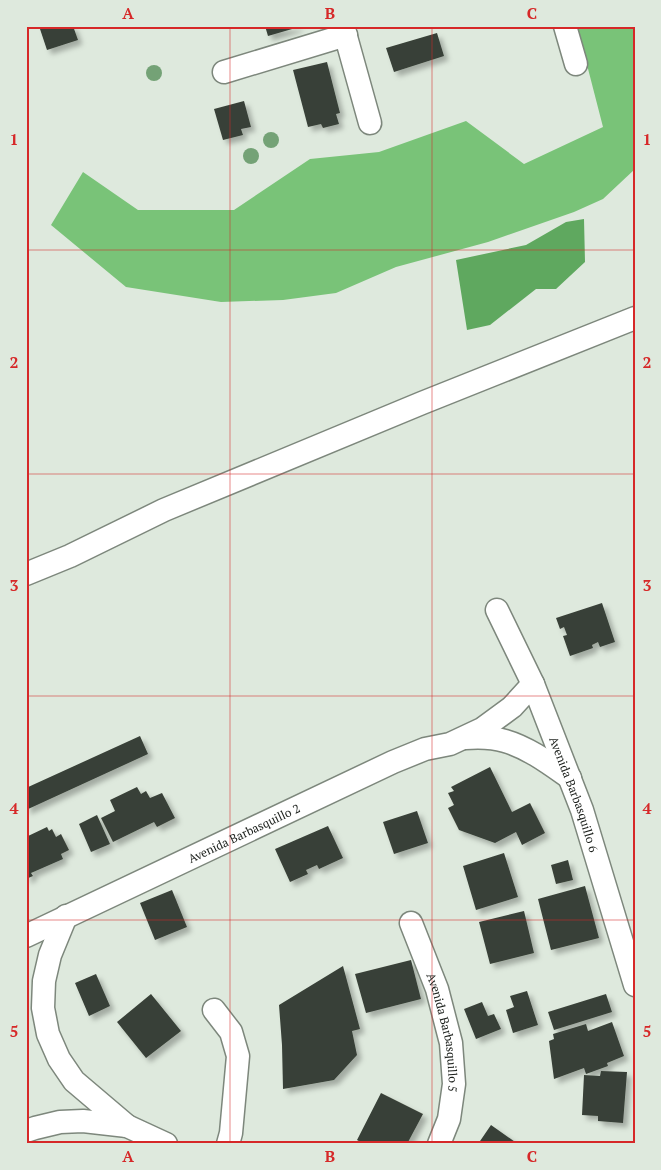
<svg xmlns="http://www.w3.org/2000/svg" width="661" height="1170" font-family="'PT Serif',serif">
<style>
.forest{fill:#79c378}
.water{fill:#5fa85f}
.building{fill:#384037;filter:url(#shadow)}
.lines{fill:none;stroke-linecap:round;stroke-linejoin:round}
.minor-casing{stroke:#7d877c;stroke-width:25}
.minor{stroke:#fff;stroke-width:22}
.tree{fill:#74a276}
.grid{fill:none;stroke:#d62828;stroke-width:1;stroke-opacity:0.55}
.labels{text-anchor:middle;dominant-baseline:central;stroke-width:5;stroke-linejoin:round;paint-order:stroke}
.street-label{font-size:12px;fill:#1b1f1b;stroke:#dee9dd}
.neatline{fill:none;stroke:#d62828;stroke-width:2}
.grid-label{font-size:16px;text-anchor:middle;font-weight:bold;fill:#d62828}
</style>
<defs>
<filter id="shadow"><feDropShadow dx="4.5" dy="4.5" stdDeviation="2.5" flood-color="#0004"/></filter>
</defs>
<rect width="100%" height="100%" fill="#dee9dd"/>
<path class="forest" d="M577 26H635V169L603 199 574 212 488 242 396 267 336 293 283 300 221 302 126 287 51 225 83 172 138 210H234L310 159 379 152 466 121 524 164 603 127Z"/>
<path class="water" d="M584 219 585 262 556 289H536L490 325 467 330 456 260 526 245 566 222Z"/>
<path class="building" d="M39 26H73L78 40 47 50Z
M265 26H299V27L268 36Z
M437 33 444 56 394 72 386 48Z
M327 62 340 113 336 114 339 124 323 128 321 124 308 127 293 70Z
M244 101 251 127 241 129 243 135 223 140 214 109Z
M602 603 615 642 600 647 598 642 592 645 593 648 570 656 563 636 567 635 564 627 560 629 556 618Z
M140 736 148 754 26 810V788Z
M490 767 512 812 530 803 545 833 522 845 516 832 495 843 459 830 448 808 454 805 448 793 454 791 451 787Z
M137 787 141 794 146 791 150 798 162 793 175 818 157 827 154 822 113 842 101 818 115 811 110 800Z
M417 811 428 843 394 854 383 822Z
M97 815 110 844 91 852 79 824Z
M328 826 343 858 319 869 317 865 306 870 308 874 290 882 275 849Z
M47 827 49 831 52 829 56 837 61 834 69 850 61 854 63 859 31 873 33 876 26 879V837Z
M504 853 518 897 476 910 463 866Z
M568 860 573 880 556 884 551 865Z
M585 886 599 938 551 950 538 899Z
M172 890 187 927 155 940 140 903Z
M524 911 534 953 490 964 479 922Z
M411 960 421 999 366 1013 355 974Z
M343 966 360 1029 352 1031 357 1055 334 1080 283 1089 282 1045 279 1005Z
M96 974 110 1006 89 1016 75 983Z
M527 991 538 1025 513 1033 506 1010 514 1007 510 996Z
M151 994 181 1031 146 1058 117 1022Z
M606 994 612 1012 554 1030 548 1012Z
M482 1002 488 1016 494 1014 501 1029 476 1039 464 1009Z
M612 1022 624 1056 607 1063 608 1066 586 1074 584 1068 554 1079 549 1041 554 1039 553 1034 586 1024 588 1031Z
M601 1071 627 1072 623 1123 598 1121V1116L582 1115 584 1075 600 1076Z
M381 1093 423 1114 407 1144H364L357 1140Z
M491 1125 518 1144H478Z"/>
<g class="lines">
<g class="minor-casing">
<g id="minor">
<path d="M343 26 370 123"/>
<path d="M565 26 576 64"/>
<path d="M224 72 346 35"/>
<path d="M26 574 70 556 164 510 422 403 635 318"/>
<path id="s1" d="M497 610 533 684 582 810 635 985"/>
<path d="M465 738C478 737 492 737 505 741 529 748 550 764 570 778"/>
<path d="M66 916 50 955 44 981 43 1008 48 1034 59 1059 74 1081 127 1126"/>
<path id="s2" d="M411 923 437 989 451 1043 454 1084 449 1119 439 1144"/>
<path id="s3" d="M26 936 393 762 425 749 450 744 482 729 512 707 533 684"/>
<path d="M214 1010 231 1032 238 1056 231 1133 228 1144"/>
<path d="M26 1131 35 1128 60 1122 83 1121 127 1126 166 1144"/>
</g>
</g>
<use href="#minor" class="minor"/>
</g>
<g class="tree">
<circle cx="154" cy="73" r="8"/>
<circle cx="271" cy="140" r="8"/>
<circle cx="251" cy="156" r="8"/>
</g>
<path class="grid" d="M230 26V1144M432 26V1144M26 250H635M26 474H635M26 696H635M26 920H635"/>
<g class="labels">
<g class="street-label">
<text stroke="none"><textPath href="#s1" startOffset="200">Avenida Barbasquillo 6</textPath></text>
<text stroke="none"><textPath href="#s3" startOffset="241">Avenida Barbasquillo 2</textPath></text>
<text stroke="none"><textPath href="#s2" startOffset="115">Avenida Barbasquillo 5</textPath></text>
</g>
</g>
<rect width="661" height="1170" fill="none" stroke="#dee9dd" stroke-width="55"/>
<rect x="28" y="28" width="606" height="1114" class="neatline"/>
<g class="grid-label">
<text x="128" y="19">A</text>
<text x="330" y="19">B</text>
<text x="532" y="19">C</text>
<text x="14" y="145">1</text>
<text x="647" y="145">1</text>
<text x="14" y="368">2</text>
<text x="647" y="368">2</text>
<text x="14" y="591">3</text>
<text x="647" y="591">3</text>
<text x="14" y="814">4</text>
<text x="647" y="814">4</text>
<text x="14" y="1037">5</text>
<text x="647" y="1037">5</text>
<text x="128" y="1162">A</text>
<text x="330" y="1162">B</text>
<text x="532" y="1162">C</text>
</g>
</svg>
